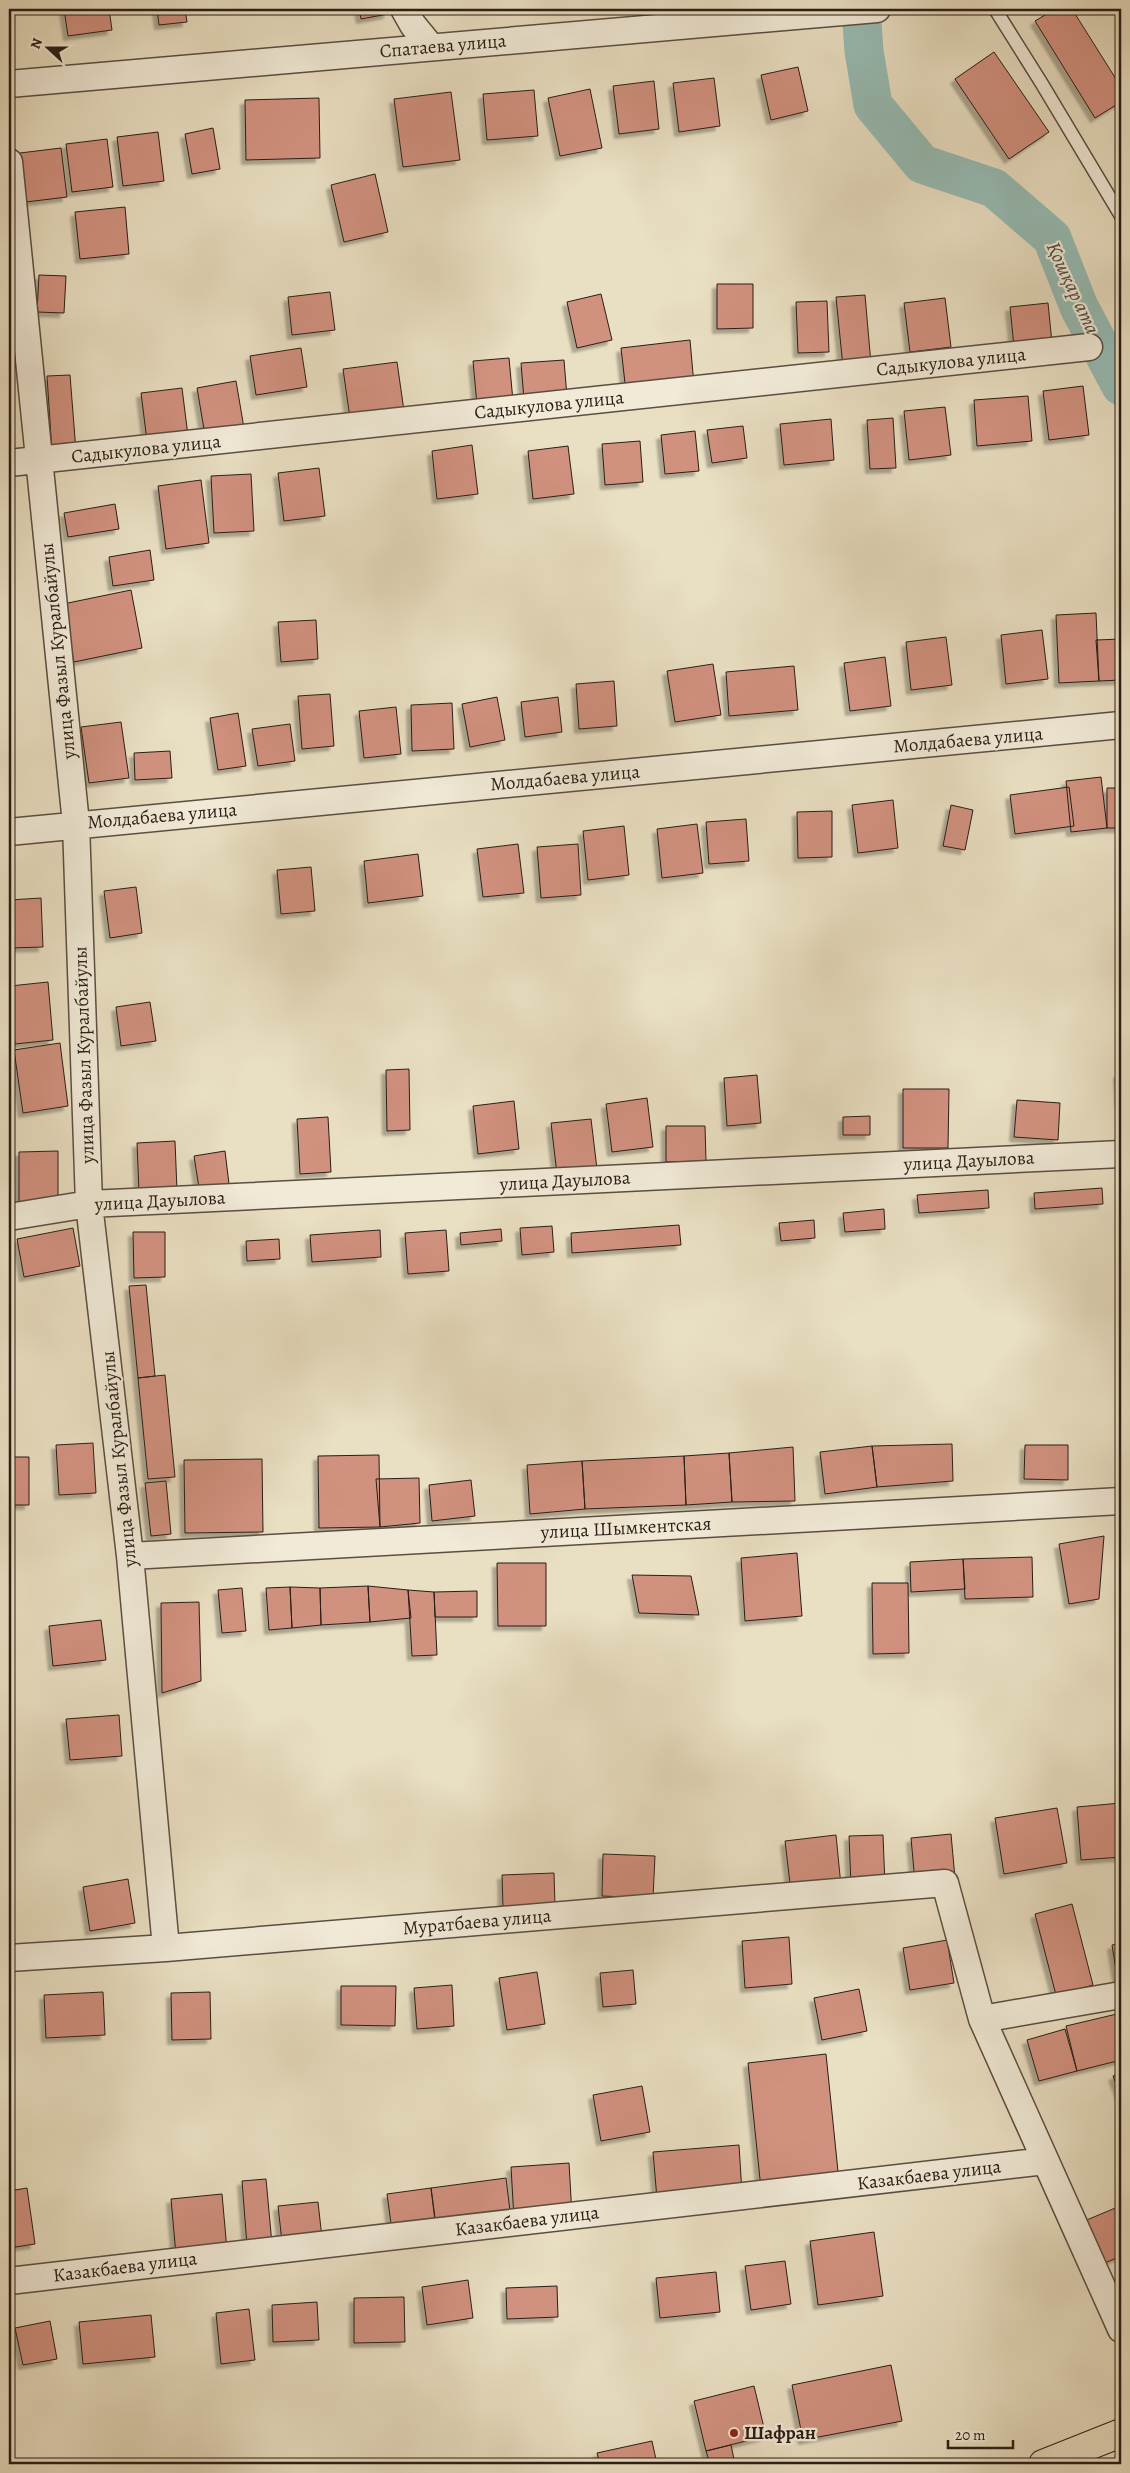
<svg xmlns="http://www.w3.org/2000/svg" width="1130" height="2473" font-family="Alegreya,serif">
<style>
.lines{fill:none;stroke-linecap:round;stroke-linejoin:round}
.river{stroke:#97bcb4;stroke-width:39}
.building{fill:#d1917f;stroke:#2a1d16;filter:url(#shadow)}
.lane-casing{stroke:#5a4e41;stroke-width:15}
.street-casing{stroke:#5a4e41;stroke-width:29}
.primary-casing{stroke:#2a1d16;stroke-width:30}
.lane{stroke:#f1ead7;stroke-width:12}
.street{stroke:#f1ead7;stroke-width:26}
.primary{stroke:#e9dfc2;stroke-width:28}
.poi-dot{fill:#8f2418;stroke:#f1ead7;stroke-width:2}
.labels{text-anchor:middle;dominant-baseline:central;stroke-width:4.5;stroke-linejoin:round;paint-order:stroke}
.street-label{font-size:19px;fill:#2a1d16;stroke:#f1ead7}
.poi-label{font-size:19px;font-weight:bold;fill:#2a1d16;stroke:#f1ead7;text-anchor:start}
.water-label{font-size:20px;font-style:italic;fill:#4b4d45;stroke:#f1ead7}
</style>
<defs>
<filter id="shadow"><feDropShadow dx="-4.5" dy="4.5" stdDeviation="1" flood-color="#0004"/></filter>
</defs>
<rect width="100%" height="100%" fill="#e9dfc2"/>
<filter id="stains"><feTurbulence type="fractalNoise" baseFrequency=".004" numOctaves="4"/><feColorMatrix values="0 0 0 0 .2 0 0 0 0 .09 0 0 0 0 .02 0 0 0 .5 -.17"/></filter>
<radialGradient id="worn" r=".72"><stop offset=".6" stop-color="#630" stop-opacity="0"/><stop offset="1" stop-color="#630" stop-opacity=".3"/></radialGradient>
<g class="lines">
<path class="river" d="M861 9 864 51 873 105 922 164 994 188 1052 238 1079 307 1121 386"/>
</g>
<path class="building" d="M64 9H109L112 30 68 36Z
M157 9H185L187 22 159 25Z
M359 9H387L388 14 361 19Z
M1055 9H1072L1121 87V102L1095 118 1035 21Z
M994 52 1049 132 1009 159 955 79Z
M798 67 808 111 771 120 761 75Z
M714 78 720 126 679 132 673 83Z
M654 81 659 129 619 134 613 86Z
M590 89 602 148 560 156 548 98Z
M534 90 538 136 487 140 483 94Z
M451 92 460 160 403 167 394 99Z
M319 98 320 158 246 160 245 100Z
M213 128 220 169 192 174 185 134Z
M158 132 164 181 123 186 117 137Z
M107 139 113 187 72 192 66 144Z
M61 148 67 197 26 202 20 153Z
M375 174 388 232 344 242 331 185Z
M125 207 129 254 80 259 75 212Z
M39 275 66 276 64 313 37 312Z
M717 284H753V328L717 329Z
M330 292 335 330 292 335 288 297Z
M601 294 612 340 577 348 567 302Z
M865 295 871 364 843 367 836 297Z
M945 298 951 347 910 352 904 303Z
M827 301 829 352 798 353 796 302Z
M1048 303 1052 343 1014 347 1010 307Z
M690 340 694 385 626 392 621 348Z
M301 348 307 387 256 395 250 356Z
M509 358 513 401 477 405 473 361Z
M564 360 567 397 524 400 521 363Z
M397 362 404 411 350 418 343 369Z
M70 375 76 451 52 452 47 376Z
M236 381 244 428 205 435 197 388Z
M1083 386 1089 435 1049 440 1043 391Z
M182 388 188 436 147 441 141 393Z
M1028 396 1032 441 977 446 974 400Z
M945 407 951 455 909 460 904 411Z
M893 418 896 468 870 469 867 420Z
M831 419 834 460 784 465 780 424Z
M743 426 747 458 712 463 707 430Z
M695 431 699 471 665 474 661 435Z
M640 441 643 482 605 485 602 444Z
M472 445 478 494 437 499 432 451Z
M568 446 574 494 533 499 528 451Z
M319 468 325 516 284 521 278 473Z
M251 474 254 531 214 533 211 476Z
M201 480 209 543 166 549 158 486Z
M115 504 119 529 68 537 64 513Z
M150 550 154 580 113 586 109 557Z
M131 590 142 648 74 662 63 604Z
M1096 613 1099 681 1059 683 1056 615Z
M316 620 318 659 281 662 278 622Z
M1042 630 1048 679 1006 684 1001 635Z
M946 637 952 685 911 690 906 642Z
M1121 639V680L1099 681 1096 640Z
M885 657 891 706 850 711 844 663Z
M713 664 721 715 675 722 667 671Z
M794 666 798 710 729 716 726 672Z
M614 681 617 726 579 729 576 684Z
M330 694 334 746 302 749 298 696Z
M497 697 505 740 470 747 462 704Z
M558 697 562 732 525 737 521 702Z
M452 703 454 749 412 751 411 705Z
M396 707 401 754 364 758 359 711Z
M238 713 246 766 218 770 210 718Z
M121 722 129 778 89 783 81 727Z
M290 724 295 761 258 766 252 729Z
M170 751 172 778 135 780 134 753Z
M9 764 12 793H9Z
M1101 777 1107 828 1071 832 1066 781Z
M1069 787 1074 826 1015 834 1010 795Z
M1107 788H1121V828H1107Z
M893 800 898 848 858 853 852 805Z
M951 805 973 810 965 850 943 846Z
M832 811V857L798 858 797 812Z
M746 819 749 861 709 864 706 822Z
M697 824 703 873 662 878 657 829Z
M624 826 629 875 588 880 583 831Z
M518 844 524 893 483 897 477 849Z
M578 844 581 895 541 898 537 847Z
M418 854 423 896 368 903 364 861Z
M311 867 315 911 281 914 277 870Z
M136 887 142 933 110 938 104 891Z
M41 898 43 947 9 948V900Z
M48 982 53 1040 15 1044 10 986Z
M150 1002 156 1041 121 1046 116 1007Z
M60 1043 68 1106 23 1113 14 1050Z
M409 1069 410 1130 387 1131 386 1070Z
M1118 1073H1121V1115Z
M757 1075 761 1123 727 1126 724 1078Z
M903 1089H949L948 1148H903Z
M647 1098 653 1147 612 1152 606 1104Z
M1017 1100 1060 1103 1058 1140 1014 1137Z
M514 1101 519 1149 478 1154 473 1106Z
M870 1116V1135H843V1117Z
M328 1117 331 1172 300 1174 297 1119Z
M591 1119 597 1169 557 1174 551 1123Z
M666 1126H705L706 1161 666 1162Z
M175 1141 177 1191 139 1192 137 1143Z
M58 1151V1204L19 1205V1152Z
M225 1151 229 1184 199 1188 194 1156Z
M1102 1188 1103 1204 1035 1209 1034 1193Z
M988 1190 989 1208 919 1213 917 1195Z
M884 1209 885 1229 845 1232 843 1213Z
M814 1220 815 1238 781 1241 779 1223Z
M679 1225 681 1245 572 1253 571 1233Z
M552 1226 554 1252 522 1255 520 1228Z
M73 1228 80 1266 24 1277 17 1239Z
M501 1229 502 1241 461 1245 460 1233Z
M380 1230 381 1257 312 1262 310 1235Z
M446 1230 449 1271 408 1274 405 1233Z
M133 1232H165V1277L134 1278Z
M279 1239 280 1259 247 1261 246 1241Z
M146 1285 155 1376 138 1378 129 1286Z
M165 1375 175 1477 148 1479 138 1378Z
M93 1443 96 1493 59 1495 56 1445Z
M952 1444 953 1481 877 1487 872 1446Z
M1025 1445H1068V1480L1024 1479Z
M872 1446 877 1487 825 1494 820 1452Z
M793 1447 795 1501 732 1502 729 1453Z
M729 1453 732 1502 686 1505 684 1456Z
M379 1455 380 1527 319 1528 318 1456Z
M684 1456 686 1505 585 1509 582 1461Z
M9 1457H29V1505H9Z
M262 1459 263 1532 185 1533 184 1460Z
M582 1461 585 1509 530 1514 527 1465Z
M419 1478 420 1523 380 1527 376 1479Z
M471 1480 475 1516 432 1521 429 1485Z
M166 1481 171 1534 151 1536 145 1483Z
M1104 1536 1099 1599 1069 1604 1059 1544Z
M797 1553 802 1616 745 1621 741 1558Z
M1032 1557 1033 1597 965 1599 963 1559Z
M963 1559 965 1589 911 1592 910 1562Z
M497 1563H546V1626H498Z
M632 1575 691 1576 699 1615 639 1613Z
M872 1583H908L909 1653 873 1654Z
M368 1586 408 1590 411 1618 370 1622Z
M368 1586 370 1622 321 1625 320 1588Z
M290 1587 292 1628 269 1630 266 1588Z
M290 1587 320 1588 321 1625 292 1628Z
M242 1588 246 1631 222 1633 218 1590Z
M408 1590 434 1592 437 1655 412 1656Z
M477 1591V1617H435L434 1592Z
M199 1602 201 1681 162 1693 161 1603Z
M101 1620 106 1660 53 1666 49 1626Z
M119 1715 122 1756 70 1760 66 1719Z
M1121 1803V1857L1081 1860 1077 1807Z
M1057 1808 1067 1863 1004 1874 995 1818Z
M951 1834 955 1878 915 1882 911 1838Z
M836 1835 841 1886 791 1892 785 1841Z
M883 1835 885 1885H851L849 1836Z
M603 1854 655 1856 653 1898 602 1896Z
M554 1873 555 1906 503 1908 502 1875Z
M128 1879 135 1923 90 1931 83 1887Z
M1072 1904 1093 1985 1056 1995 1035 1914Z
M789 1937 792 1984 745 1988 742 1941Z
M947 1940 954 1983 910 1990 903 1948Z
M1121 1943V1982L1118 1983 1112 1945Z
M633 1970 636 2004 603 2007 600 1973Z
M537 1972 545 2024 507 2030 499 1978Z
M452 1985 454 2026 417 2029 414 1988Z
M341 1986H396L395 2026 341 2025Z
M859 1989 867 2031 822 2040 814 1998Z
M103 1992 105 2035 46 2038 44 1995Z
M210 1992 211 2039 172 2040 171 1993Z
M1121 2013V2060L1077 2071 1066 2026Z
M1065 2029 1077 2071 1039 2081 1027 2040Z
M826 2054 839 2181 761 2189 748 2063Z
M1121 2073V2097L1113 2076Z
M642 2086 650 2132 601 2141 593 2095Z
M739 2145 742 2193 657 2199 653 2152Z
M569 2163 572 2215 514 2219 511 2167Z
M506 2178 511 2219 436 2229 431 2188Z
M266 2179 272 2244 247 2246 242 2181Z
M27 2188 35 2244 9 2248V2191Z
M431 2188 436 2225 392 2231 387 2194Z
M222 2194 227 2250 176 2255 171 2199Z
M318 2202 322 2238 282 2242 278 2206Z
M1120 2206 1121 2256 1100 2265 1082 2222Z
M874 2232 883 2296 818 2305 810 2241Z
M785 2261 791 2304 751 2310 745 2266Z
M716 2272 720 2312 660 2318 656 2278Z
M468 2280 473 2318 427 2325 422 2287Z
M557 2286 558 2317 507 2319 506 2288Z
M404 2297 405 2342 354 2343V2298Z
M317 2302 319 2340 273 2342 272 2305Z
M249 2309 255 2360 221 2364 216 2313Z
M151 2315 155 2357 83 2364 79 2322Z
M50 2321 57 2359 23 2365 15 2328Z
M891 2365 902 2421 803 2440 792 2385Z
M754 2386 766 2436 706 2451 694 2401Z
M652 2441 657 2464H600L597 2453Z
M731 2445 735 2464H710L706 2451Z"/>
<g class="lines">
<g class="lane-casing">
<path id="lane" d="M995 9 1042 84 1121 216"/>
</g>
<g class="street-casing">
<path id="street" d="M404 9 413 25 431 47
M9 84 877 9
M9 162 76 824 89 1204 130 1556 166 1948
M9 463 1089 347
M9 832 1121 725
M9 1217 89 1204 1121 1154
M130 1556 1121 1501
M9 1958 166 1948 945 1883 982 2019 1121 2329
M982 2019 1121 1995
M9 2281 1045 2161"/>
</g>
<g class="primary-casing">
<path id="primary" d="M1043 2464 1121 2433"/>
</g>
<use href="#lane" class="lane"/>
<use href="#street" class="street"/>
<use href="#primary" class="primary"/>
</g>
<circle class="poi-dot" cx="734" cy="2433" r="5"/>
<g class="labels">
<g class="street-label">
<text transform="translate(443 46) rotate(-5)">Спатаева улица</text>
<text transform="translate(951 362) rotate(-6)">Садыкулова улица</text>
<text transform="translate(549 405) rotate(-6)">Садыкулова улица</text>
<text transform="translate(146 449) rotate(-6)">Садыкулова улица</text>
<text transform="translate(58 651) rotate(-96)">улица Фазыл Куралбайулы</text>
<text transform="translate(968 740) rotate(-5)">Молдабаева улица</text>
<text transform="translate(565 778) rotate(-5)">Молдабаева улица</text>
<text transform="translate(162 816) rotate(-5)">Молдабаева улица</text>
<text transform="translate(84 1055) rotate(-92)">улица Фазыл Куралбайулы</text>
<text transform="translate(969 1161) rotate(-3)">улица Дауылова</text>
<text transform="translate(565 1181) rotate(-3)">улица Дауылова</text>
<text transform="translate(160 1201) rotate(-3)">улица Дауылова</text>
<text transform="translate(119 1459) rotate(-96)">улица Фазыл Куралбайулы</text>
<text transform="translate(626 1528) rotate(-3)">улица Шымкентская</text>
<text transform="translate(477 1922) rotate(-5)">Муратбаева улица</text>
<text transform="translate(929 2175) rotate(-7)">Казакбаева улица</text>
<text transform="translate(527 2221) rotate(-7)">Казакбаева улица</text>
<text transform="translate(125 2267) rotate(-7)">Казакбаева улица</text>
</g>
<g class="poi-label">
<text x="744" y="2433">Шафран</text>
</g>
<g class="water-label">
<text transform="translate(1073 288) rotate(65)">Қошқар ата</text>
</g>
</g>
<rect width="1130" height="2473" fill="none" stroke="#e9dfc2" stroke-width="30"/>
<rect x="10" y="10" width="1110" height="2453" fill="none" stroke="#2a1d16" stroke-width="2.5"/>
<rect x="15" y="15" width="1100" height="2443" fill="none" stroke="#2a1d16"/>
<g transform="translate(48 48) rotate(291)" stroke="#f1ead7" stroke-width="4" paint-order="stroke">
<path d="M0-4L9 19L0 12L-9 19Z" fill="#2a1d16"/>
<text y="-8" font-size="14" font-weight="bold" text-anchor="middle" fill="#2a1d16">N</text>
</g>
<path d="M948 2440v8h65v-8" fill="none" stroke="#2a1d16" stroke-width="2.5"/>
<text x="955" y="2440" font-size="15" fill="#2a1d16" stroke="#f1ead7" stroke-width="4" paint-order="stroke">20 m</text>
<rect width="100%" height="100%" filter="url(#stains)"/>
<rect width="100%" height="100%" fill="url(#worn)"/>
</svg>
